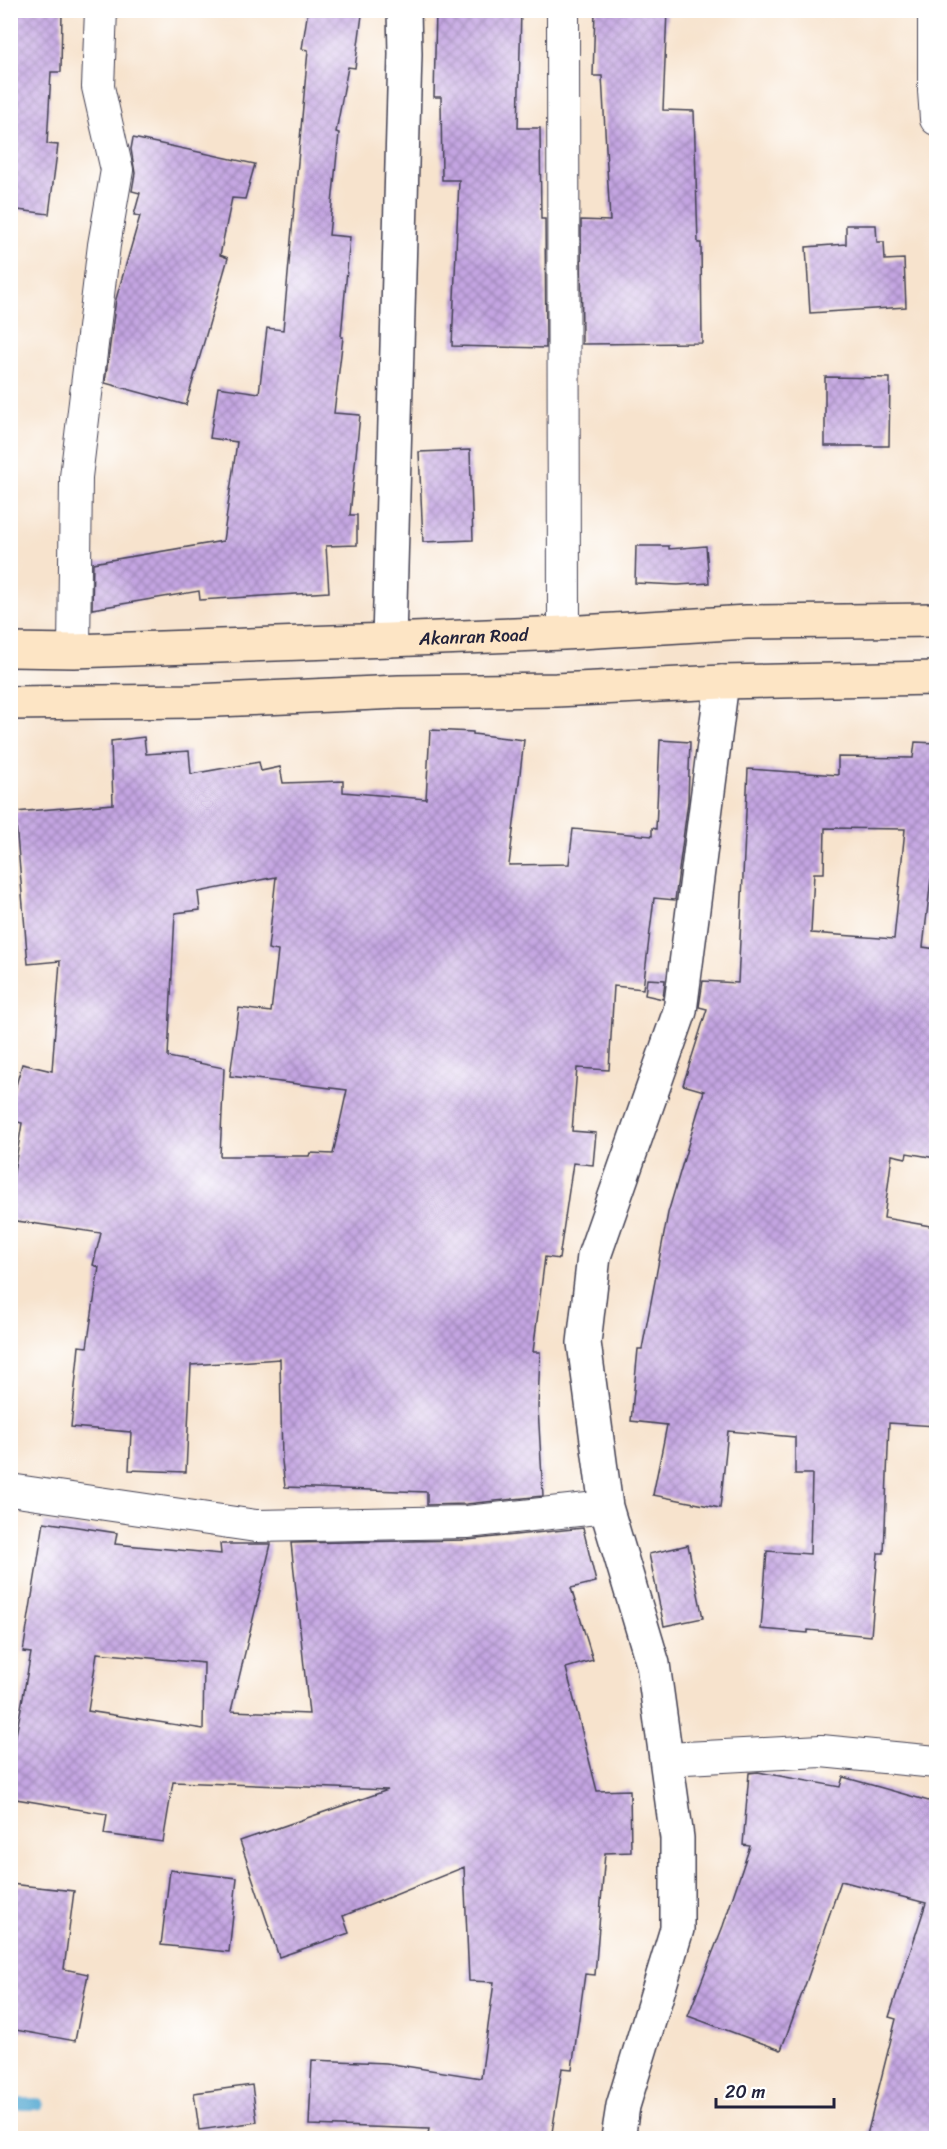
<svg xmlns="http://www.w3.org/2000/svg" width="947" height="2149" font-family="Sriracha,sans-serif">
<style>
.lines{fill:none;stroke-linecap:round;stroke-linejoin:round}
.stream{stroke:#55a9d1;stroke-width:12}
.building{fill:url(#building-cross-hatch);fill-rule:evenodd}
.minor-casing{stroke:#423f51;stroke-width:34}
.tertiary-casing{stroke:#423f51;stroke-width:36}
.secondary-casing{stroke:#423f51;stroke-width:36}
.minor{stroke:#fff;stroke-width:32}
.tertiary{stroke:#fff;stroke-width:33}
.secondary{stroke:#fde5c5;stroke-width:33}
.labels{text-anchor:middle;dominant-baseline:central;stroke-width:5;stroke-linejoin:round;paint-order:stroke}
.street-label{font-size:18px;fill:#22223b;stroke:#fff}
</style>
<defs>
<pattern id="building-cross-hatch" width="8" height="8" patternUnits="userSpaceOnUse" patternTransform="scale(1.5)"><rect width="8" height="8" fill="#c4a5e2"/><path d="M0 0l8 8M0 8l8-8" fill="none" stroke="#9f86b8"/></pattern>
</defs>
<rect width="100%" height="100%" fill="#fff"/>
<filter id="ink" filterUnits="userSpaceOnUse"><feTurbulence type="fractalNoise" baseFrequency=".0167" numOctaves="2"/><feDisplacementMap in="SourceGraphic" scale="12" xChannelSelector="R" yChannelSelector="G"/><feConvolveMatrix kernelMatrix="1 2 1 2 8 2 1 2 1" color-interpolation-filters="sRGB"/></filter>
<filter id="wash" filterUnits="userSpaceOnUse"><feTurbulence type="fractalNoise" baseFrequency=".008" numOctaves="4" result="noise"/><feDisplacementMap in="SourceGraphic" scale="24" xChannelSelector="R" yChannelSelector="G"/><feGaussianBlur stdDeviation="1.35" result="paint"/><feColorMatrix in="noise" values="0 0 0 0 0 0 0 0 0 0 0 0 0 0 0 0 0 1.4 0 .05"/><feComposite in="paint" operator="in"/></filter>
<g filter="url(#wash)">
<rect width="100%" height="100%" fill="#f7e3cd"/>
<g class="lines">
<path class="stream" d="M10 2104H38"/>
</g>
<g id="blocks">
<path class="building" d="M10 10H62L61 72H51L47 144 58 145 49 214 10 209Z
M308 10H330L362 15 355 68 348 67 336 132 339 133 329 235 350 237 341 337H343L334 413 360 415 350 515H357V545L326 546 329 592 200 600 199 591 92 609 93 563 223 541 237 442 210 438 218 387 259 393 267 328 283 330 308 50 302 49Z
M436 10H521L518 128H540L541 219H545L546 348 452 346 459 180H442L441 97H434Z
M595 10H667L663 110 694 111 698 243H701L702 343 582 344 581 220 610 221 602 76H593Z
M133 138 255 164 245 199 232 198 220 255 228 258 186 405 105 383 116 299 140 216 134 215 140 193 132 191 135 173 131 149Z
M846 225H876L877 242H884L885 260 904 259 906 307 810 313 806 247 846 244Z
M825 377 890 378 889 446H825Z
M470 450 473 540 423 542 419 452Z
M636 546H669V549L706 546 709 583 678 585 635 583Z
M430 730 473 732V734L524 740 509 865 569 864 573 829 652 836V828L656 829 660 740 690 742 688 801 675 900 654 898 643 989 614 986 609 1070 577 1068 572 1131 596 1133 593 1165 573 1163 559 1259 545 1257 533 1352H540L538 1407 543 1496 466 1504 427 1505V1492L285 1487 282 1461 280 1359 191 1365 186 1472 129 1470 131 1432 71 1427 79 1346 87 1347 99 1267 93 1265 101 1233 10 1220V1197L22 1123 10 1120V1107L22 1064 52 1071 60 961 28 964 15 812 113 804 111 741 144 737 146 754 189 751 191 774 259 762 261 771 280 767 283 783 343 781V792L426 799ZM276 877 268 949 278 951 271 1012 239 1008 230 1076 347 1090 333 1154 310 1153 309 1156H220L224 1068 168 1057 175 913 200 910 198 892Z
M915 742 936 743V879H931L923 947 936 949V1158L907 1153 906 1158 892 1155 884 1218 936 1227V1426L889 1423 884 1553H878L871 1636 808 1630V1633L761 1629 767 1551 810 1554 812 1474H795V1437L728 1431 720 1508 653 1495 667 1425 631 1421 638 1349H642L668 1213 704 1091 683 1085 707 1009 699 1007 703 981 738 983 748 769 838 775V757L913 758ZM825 828 905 829 894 939 811 933 814 873H824Z
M647 979 665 980 663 999 645 995Z
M44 1522 117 1533 115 1544 221 1554 220 1544H271L231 1711 309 1714 291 1543 467 1540 583 1528 596 1582 571 1588 593 1660 566 1668 597 1791 630 1790 631 1852 605 1853 595 1975 585 1974 572 2069 562 2068 551 2139H427L429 2129 309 2125 312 2060 386 2063 481 2078 494 1982 469 1981 464 1867 343 1916 349 1933 279 1957 240 1841 388 1790 173 1782 163 1842 104 1834 107 1814 10 1798V1768L31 1653 23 1652ZM97 1653 204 1663 203 1729 88 1711Z
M688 1545 703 1618 664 1626 649 1554Z
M758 1772 840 1787 843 1777 936 1803V2122L933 2139H866L896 2019 889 2017 926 1903 841 1881 807 1980 781 2050 688 2016 723 1926 750 1846 743 1845 749 1773Z
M170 1870 237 1878 229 1952 161 1945Z
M10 1884 74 1891 64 1969 88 1974 75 2041 10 2029Z
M252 2085 257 2122 199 2130 194 2093Z"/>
</g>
</g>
<g filter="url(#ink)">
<use href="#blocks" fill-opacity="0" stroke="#423f51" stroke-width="1.5"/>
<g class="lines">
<g class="minor-casing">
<path id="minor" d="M563 10 564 633
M934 10V91L936 119
M74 651 76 477 104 245 117 170 98 87 101 10
M10 1490 256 1526 467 1522 606 1507
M667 1759 821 1751 936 1762"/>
</g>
<g class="tertiary-casing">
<path id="tertiary" d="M389 640 405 54 404 10
M618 2138 623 2106 677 1929V1838L653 1664 606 1507 584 1343 594 1256 680 1011 722 682"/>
</g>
<g class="secondary-casing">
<g id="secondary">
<path id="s1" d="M10 650 74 651 389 640 564 633 747 622 936 620"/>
<path d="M10 703 195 701 399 692 556 690 722 682 936 678"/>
</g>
</g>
<use href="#minor" class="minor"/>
<use href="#tertiary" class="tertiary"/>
<use href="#secondary" class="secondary"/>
</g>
</g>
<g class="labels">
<g class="street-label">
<text stroke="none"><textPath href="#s1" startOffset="464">Akanran Road</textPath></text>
</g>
</g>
<rect width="947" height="2149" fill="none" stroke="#fff" stroke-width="36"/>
<path d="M716 2098v9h118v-9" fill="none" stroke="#22223b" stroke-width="3"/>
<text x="725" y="2098" font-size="18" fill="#22223b" stroke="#ffffff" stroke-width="4.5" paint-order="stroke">20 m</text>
</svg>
